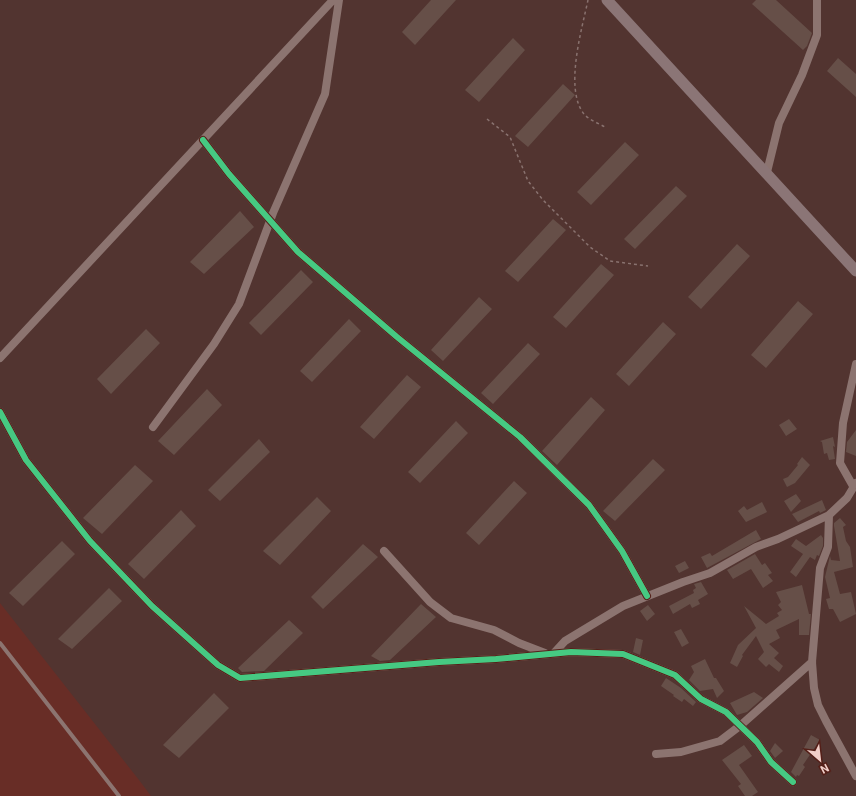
<svg xmlns="http://www.w3.org/2000/svg" width="856" height="796" font-family="Roboto,sans-serif">
<style>
.built{fill:#682d26}
.building{fill:#664f48}
.lines{fill:none;stroke-linecap:round;stroke-linejoin:round}
.path{stroke:#89726f;stroke-width:1.5;stroke-dasharray:3 3;stroke-linecap:butt}
.service{stroke:#8c7470;stroke-width:4}
.minor{stroke:#8c7470;stroke-width:8}
.secondary{stroke:#8b7576;stroke-width:11}
.cycleway-casing{stroke:#541f18;stroke-width:8}
.cycleway{stroke:#46c982;stroke-width:6}
</style>
<rect width="100%" height="100%" fill="#523430"/>
<path class="built" d="M0 603 139 780 151 796H0Z"/>
<path class="building" d="M431 0H456L415 45 402 32Z
M756 0H776L812 33 807 46 803 50 752 4Z
M513 38 525 50 479 102 465 90Z
M838 58 856 74V97L827 71Z
M563 84 575 95 528 147 515 136Z
M625 142 639 155 591 205 577 192Z
M676 186 687 196 635 249 624 239Z
M240 211 254 227 204 274 190 262Z
M553 219 566 230 518 282 505 271Z
M737 244 750 256 701 309 688 297Z
M601 264 614 275 566 328 553 317Z
M301 270 313 282 261 335 249 323Z
M479 297 492 309 443 361 431 350Z
M798 301 813 314 766 368 751 355Z
M349 319 361 331 312 382 300 371Z
M663 322 676 334 629 386 616 374Z
M146 329 160 343 111 394 97 379Z
M528 343 540 354 493 404 481 393Z
M407 375 421 387 374 439 360 427Z
M207 389 222 405 174 455 158 441Z
M591 397 605 410 557 465 542 451Z
M789 419 797 429 786 436 779 425Z
M456 421 468 433 420 483 408 472Z
M856 430V456L846 452 847 442Z
M833 437 835 447 833 446 835 459 829 460 827 453 824 454 822 442 820 441Z
M259 439 270 452 220 501 208 490Z
M802 457 810 465 795 483 787 487 783 479 788 477 798 465 797 464Z
M653 459 665 470 615 521 603 511Z
M135 465 153 481 102 534 83 518Z
M514 481 527 493 479 545 466 533Z
M796 494 801 501 791 512 784 501Z
M317 497 331 511 280 565 263 551Z
M822 500 826 510 820 513 819 511 798 522 792 514Z
M762 502 767 512 746 522 738 511 744 506 747 510Z
M181 510 196 526 144 579 128 564Z
M840 518 846 525 843 527 846 541 850 547 853 567 834 572 840 594 851 592 856 614 840 622 833 609H829L826 599 830 598 825 577 830 556 831 560 840 561 834 526V523Z
M756 530 761 539 707 568 701 557 710 553 712 556Z
M821 535 823 538V546L819 556 817 555 815 560 810 557 796 577 790 572 803 554 791 546 796 539 806 546Z
M62 541 75 554 23 606 9 593Z
M363 544 378 557 323 609 311 597Z
M755 554 762 565 765 563 772 573 768 575 773 581 763 588 751 569 733 579 727 570Z
M685 561 689 568 679 573 675 566Z
M701 582 708 594 698 600 700 604 692 608 690 604 673 614 669 606 694 593 693 590 696 588 694 584Z
M802 585 809 614H811L809 635H799V619L776 630 780 638 769 644 779 653 774 658 783 666 779 672 769 664 766 667 758 659 764 652 756 636 742 655 743 656 737 667 730 663 738 645 756 628 744 606 766 624 779 616 777 613 782 610 778 605 781 602 776 592Z
M109 588 122 601 72 649 58 639Z
M421 604 436 617 390 660 380 661 371 656Z
M648 605 655 614 647 621 640 611Z
M289 620 303 633 264 671 242 672 238 668Z
M681 629 689 643 682 647 674 632Z
M636 638 643 640 640 655 633 652Z
M705 659 714 678H716L724 691 717 698 713 689 700 691 689 680 694 672 691 666Z
M666 678 681 688 696 702 693 706 684 699 682 702 673 696 674 695 661 686Z
M754 692 763 698 747 712 737 715 730 703Z
M214 693 229 708 179 758 163 745Z
M811 735 820 740 803 765 805 767 799 776 797 775 796 777 791 772Z
M775 743 783 751 775 758 770 751Z
M744 745 752 756 739 765 758 792 752 796H745L738 786 741 784 722 760Z"/>
<g class="lines">
<path class="path" d="M588 0C582 29 564 89 584 114 589 120 598 123 605 127
M487 119 510 137 528 181 543 200 590 247 610 261 648 266"/>
<path class="service" d="M0 643 119 796"/>
<path class="minor" d="M203 140 229 174 298 252 397 337 520 437 589 505 622 551 647 596
M767 172 779 123 802 75 817 35V0
M0 358 333 0
M0 412 26 460 90 541 152 606 218 665 240 678 439 662 496 659 571 652 623 654 675 675 701 699 726 712 757 742 771 762 793 782
M153 427 214 344 239 304 273 213 325 94 339 0
M856 483 847 498 829 515 828 547 820 568 812 662 814 688 818 705 826 721 856 776
M853 486 840 463 843 423 856 364
M384 551 430 602 451 618 494 630 519 643 545 653
M554 653 565 641 623 606 683 582 710 573 756 547 778 539 829 515
M656 754 681 752 720 741 741 725 812 662"/>
<path class="secondary" d="M607 0 856 271"/>
<g class="cycleway-casing">
<path id="cycleway" d="M203 140 229 174 298 252 397 337 520 437 589 505 622 551 647 596
M0 412 26 460 90 541 152 606 218 665 240 678 439 662 496 659 571 652 623 654 675 675 701 699 726 712 757 742 771 762 793 782"/>
</g>
<use href="#cycleway" class="cycleway"/>
</g>
<g transform="translate(820 760) rotate(152)" stroke="#541f18" stroke-width="3" paint-order="stroke">
<path d="M0-3L7 15L0 10L-7 15Z" fill="#f1cec8"/>
<text y="-6" font-size="11" font-weight="bold" text-anchor="middle" fill="#f1cec8">N</text>
</g>
</svg>
